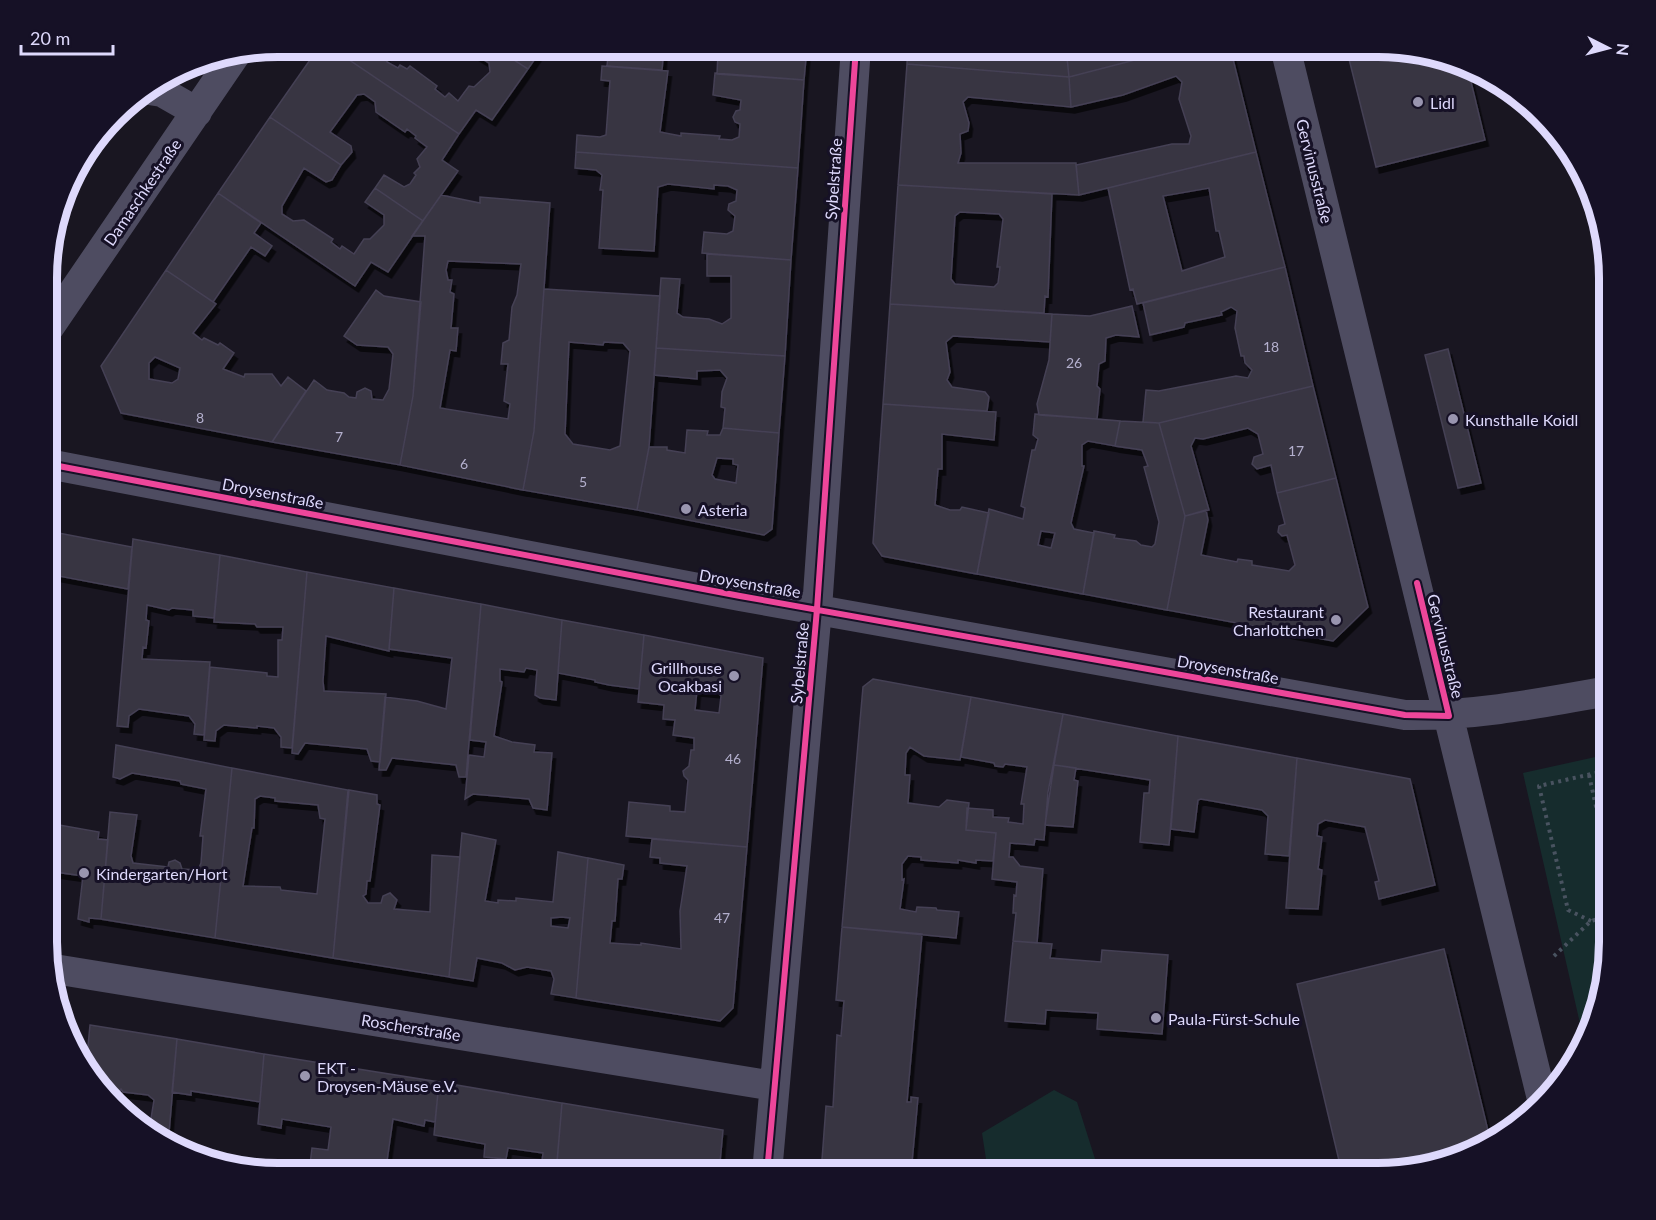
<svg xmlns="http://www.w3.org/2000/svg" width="1656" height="1220" font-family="Lato,sans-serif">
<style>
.green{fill:#162c2d}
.building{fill:#383443;stroke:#454154;stroke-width:1.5;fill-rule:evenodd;filter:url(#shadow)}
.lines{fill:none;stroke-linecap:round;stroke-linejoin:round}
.path{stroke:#495360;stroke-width:4;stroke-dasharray:3 4.5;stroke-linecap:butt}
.street{stroke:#4e4c61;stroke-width:30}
.cycleway-casing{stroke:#161126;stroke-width:10}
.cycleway{stroke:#ed469a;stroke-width:6}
.poi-dot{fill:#9995af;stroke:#161126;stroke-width:2}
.labels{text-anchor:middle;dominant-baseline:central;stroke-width:6;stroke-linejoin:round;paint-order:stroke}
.number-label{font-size:14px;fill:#b4b0ce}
.poi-label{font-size:16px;fill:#ded9fc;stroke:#161126;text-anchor:start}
.street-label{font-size:16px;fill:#ded9fc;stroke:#161126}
.rim{fill:none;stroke:#ded9fc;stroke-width:8}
</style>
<defs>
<filter id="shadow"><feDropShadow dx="3.5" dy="6" stdDeviation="0" flood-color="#0009"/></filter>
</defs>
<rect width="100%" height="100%" fill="#191621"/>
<path class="green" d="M1609 754V957L1597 1017 1584 1041 1523 773Z
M1054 1090 1077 1102 1096 1162 986 1159 982 1133Z"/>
<path class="building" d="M319 47H330L459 134 442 160 458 171 423 221 375 188 384 175 404 187 410 184 416 175 414 173 420 167 417 159 427 147 415 138 416 136 407 129 405 132 376 112 375 102 364 94 357 95 330 132 351 146 352 152 341 165 270 117Z
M330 47H391L386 54 387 62 398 68 400 65 407 69 410 66 437 86 435 89 445 97 449 93 458 101 469 86 474 87 490 72 489 63 470 51 473 47H494L528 69 492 120 476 110 459 134Z
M500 47H543L528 69 498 49Z
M609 47H664L662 70 607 66Z
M750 47H807L804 80 717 74 718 53 742 55Z
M908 47 1066 48 1069 77 907 64Z
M1066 47H1185L1069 77Z
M1185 47H1230L1256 152 1079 195 1076 165 1172 144H1189L1191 136 1179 99 1182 82 1176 76 1123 95 1071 107 1069 77Z
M1346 47H1393L1467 65 1485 140 1376 167Z
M907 64 1069 77 1071 107 968 97 963 102 969 123 968 131 960 134 961 153 958 163H1076L1079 195 898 185Z
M602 66 668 71 660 132 681 136V133L720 136 719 139 732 140 739 137 740 124 735 122 733 117 736 111 740 110 741 100 713 95 715 73 804 80 798 168 576 152 577 135 600 137 606 135 610 81 601 80Z
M270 117 341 165 332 180 326 182 304 168 282 206V214L293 221 304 220 333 239 331 242 340 249 342 246 354 254 364 239H370L384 225V215L365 202 375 188 423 221 388 272 371 262 355 286 218 193Z
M576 152 798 168 791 260 702 253 704 232 727 234 733 231 735 216 728 210 729 204 736 201 737 190 728 186 714 185V189L668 184 658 187 654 251 599 248 603 190H600L602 175 596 170 575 168Z
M1256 152 1285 267 1137 304 1133 289 1130 290 1108 188ZM1209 188 1216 231H1219L1225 257 1182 271 1163 196Z
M898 185 1052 194 1048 297 1045 296 1044 313 890 304ZM960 212 999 214 1003 219 997 267H1000L998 283 994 287 955 284 951 279 955 216Z
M218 193 261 223 254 233 272 246 265 256 251 247 213 302 166 270Z
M441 195 480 203V197L550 203 534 431 523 490 400 465 413 396 425 236H412ZM448 261 521 264 517 295 512 307 509 340 503 343 501 364H508L504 401 510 404 508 419 440 408 450 350 456 351 458 328H451L454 294 450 292 452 280H448L446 270Z
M707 254 791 260 785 356 656 348 661 278 680 279 677 313 683 317 709 319 722 324 731 318V276H707Z
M1285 267 1313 386 1159 423 1143 422 1146 390 1159 391 1236 376 1248 378 1252 370 1245 363 1244 356H1241L1235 328 1237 311 1231 307 1221 312 1222 315 1185 323 1184 327 1150 335 1143 303Z
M166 270 216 304 193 333 202 340 204 338 218 345 220 343 234 353 223 369 244 377 245 374H272L281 386 288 377 306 391 272 442 121 413 101 366ZM155 357 180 368 178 379 172 383 149 379V363Z
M544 289 660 296 649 447 637 510 523 490 534 431ZM569 342 603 345 604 342 623 343 630 351 620 446 610 450 573 444 565 434Z
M376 290 384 296 421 302 413 396 400 465 272 442 314 380 327 390 344 393 349 397 356 398 357 392 365 388 371 391 372 399 383 400 389 389 393 354 388 347 357 345 344 336Z
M890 304 1052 314 1050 342 953 336 946 342 950 372 947 380 952 387 985 392 989 397 987 411 883 404Z
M1132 306 1139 337 1116 335 1106 338 1105 361 1099 364 1097 386 1100 389 1097 419 1039 415 1037 404 1049 360 1052 314 1090 316Z
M656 348 785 356 779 433 723 428 725 408 721 407 722 392 727 378 720 370 697 371V379L654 375Z
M1448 349 1481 483 1458 488 1425 355Z
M1313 386 1336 478 1277 493 1271 465 1257 469 1252 464 1254 457 1263 454 1258 434 1248 428 1203 439 1195 438 1191 446 1209 510 1185 516 1159 423Z
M883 404 996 412 994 440 942 434V469H938L935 505 950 510H960L962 507 989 513 977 574 882 556 873 543Z
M1035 414 1120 421 1115 446 1088 441 1082 445V466H1084L1071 523 1074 529 1094 533 1083 594 977 574 989 509 1023 519 1025 508 1021 506 1032 450H1035L1038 439 1033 435ZM1041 531 1055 533 1051 548 1038 545Z
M1120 421 1159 423 1185 516 1167 610 1083 594 1094 531 1115 535 1114 538 1136 541 1141 545 1152 547 1155 544 1159 522 1144 467 1148 466 1142 450 1115 446Z
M723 428 779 433 772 529 764 535 637 510 649 447H667V450L685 453 687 430 708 431 707 435H720ZM717 458 733 459V464L738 465 736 483 715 479 712 475Z
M1336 478 1368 607 1333 641 1167 610 1185 516 1206 510 1208 520 1201 555 1237 562 1238 559 1252 561V565L1289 571 1295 565 1287 535 1282 536 1278 532 1279 526 1285 524 1277 493Z
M48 531 132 547 128 589 48 574Z
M133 539 220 555 214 618 193 616V610L172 608 169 610 147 605 146 620 149 621 146 648 143 647 142 659 210 662 204 735 194 734 195 724 189 716 139 709 129 716 128 727 117 726Z
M220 555 307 572 292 748 281 747V737L274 728 257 726V728L224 725 216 731 215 741 204 740 210 667 267 673V676L278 677V640H282L283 627H257L255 624 214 622Z
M307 572 394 588 389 651 326 636 323 681 324 691 386 694 380 762 371 761 367 749 305 743 298 754 292 753Z
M394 588 481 604 466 777H459L456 765 392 758 386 770H379L385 697 417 701 446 709 452 658 389 649Z
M481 604 562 620 556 700 540 698 535 695 537 670 526 668 524 672 500 669V681L502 682 494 736 512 742 535 745 534 752 552 753 547 810 533 808 529 799 473 794 465 799 469 755 484 757 486 742 470 740Z
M562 620 644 635 639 689 609 685 595 682V680L558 673Z
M644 635 763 658 747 847 626 836 629 802 670 806V811L685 812 688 780 684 776 683 771 689 766 691 750H694V738L673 735 675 720 663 719 664 705 638 702ZM697 690 718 692 721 696 719 713 695 710Z
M873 679 971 697 960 760 924 756 910 747 906 753 905 775H910L908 803 939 807 947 800 969 803 966 830 996 833 993 861 976 860V863L958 860V863L921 860V857L908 856 902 864V880L904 879 900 909 916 912 917 907 936 908 937 910 959 912 956 938 842 927 863 687Z
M971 697 1063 714 1048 792 1044 840 1035 839 1034 845 1010 843 1009 857H1013L1020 866 1043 869 1037 943 1013 941 1016 913H1013L1014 895 1016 896 1017 882 992 879 996 833 966 830 967 808 993 810V817L1009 818 1008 822 1023 824 1024 804H1021L1027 767 1005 764 1003 767 995 766 994 763 961 757Z
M1063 714 1178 736 1169 845 1140 842 1144 793H1149L1150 780 1054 765Z
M1178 736 1297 758 1289 856 1265 854 1268 816 1262 810 1201 799 1198 800 1194 832 1171 829Z
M116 745 232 768 215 938 101 919 110 812 137 815 131 856 133 863 168 867 169 862 175 860 180 863 182 869 198 870 201 863 203 836H200L206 789 181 784 180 781 132 773 120 779 113 777Z
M1297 758 1410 779 1435 885 1379 899 1375 882 1379 881 1365 827 1325 820 1318 824 1317 836 1322 837 1318 869 1322 870 1318 909 1286 908Z
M1054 765 1076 768 1074 780 1078 781 1073 827 1045 825Z
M232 768 348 790 333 958 215 938ZM260 796 275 798V801L318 805 320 818 325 819 317 894 281 890 280 887 243 886 252 828H254L255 799Z
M349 790 377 795V804L380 805 370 881H367L366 894 363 896 368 903H381L383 896 390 893 397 900 394 909 430 912 432 855 460 857 449 977 333 958Z
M48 823 99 832 98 839 108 840 101 919 89 918V922L78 919 83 876 48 871Z
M462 833 496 840 485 901 498 903V900L516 901V898L553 902 558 852 588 858 576 998 551 994 554 979 551 971 527 967 515 970 502 963 477 958 473 981 449 977ZM562 917 570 918 568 928 551 926V918Z
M652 839 747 847 733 1008 720 1021 576 998 588 858 624 865 622 879H618L615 921H612L610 943 641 945V943L681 949 680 911 687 866 660 863V858L650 857Z
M842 927 922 934 907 1102H911V1097L918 1098 911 1173H821L826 1106 833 1107 837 1035 841 1036 844 1001 836 1000Z
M1013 941 1052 944 1050 958 1101 962 1102 950 1168 955 1162 1034 1097 1029 1098 1013 1046 1010 1045 1024 1005 1021Z
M1444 949 1490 1139 1342 1173 1297 984Z
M90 1025 177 1039 169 1133 149 1131 154 1100 148 1095 123 1092 121 1089 113 1099 86 1067Z
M177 1039 264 1054 260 1102 191 1091V1095L172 1092Z
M76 1053 87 1054 86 1067 77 1057Z
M264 1054 439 1082 435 1122 425 1120 424 1126 393 1119 387 1161 391 1162 389 1173H309L312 1148 328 1150 331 1127 282 1119 281 1128 258 1124Z
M439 1082 562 1103 557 1163 542 1161 543 1153 508 1148 506 1159 484 1157 485 1144 434 1135Z
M562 1103 723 1130 719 1173H672L673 1164 659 1163 654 1168 663 1173H622L585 1168 584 1173H556Z"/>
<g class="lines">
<path class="path" d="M1589 775 1609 865
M1591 921 1568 910 1539 786 1609 770
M1554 956 1591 921 1609 916"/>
<path class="street" d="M1285 47 1542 1099
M149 90 162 92 197 112
M48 329 235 55
M48 464 740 596 1405 715C1475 716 1541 703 1609 691
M48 968 774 1086
M767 1173 817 609 856 47"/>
<g class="cycleway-casing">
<path id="cycleway" d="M48 464 740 596 1405 715 1449 716 1417 583
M767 1173 817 609 856 47"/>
</g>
<use href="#cycleway" class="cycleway"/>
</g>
<g class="poi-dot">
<circle cx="1418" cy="102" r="6"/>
<circle cx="1453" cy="419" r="6"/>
<circle cx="686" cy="509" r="6"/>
<circle cx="1336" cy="620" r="6"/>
<circle cx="734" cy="676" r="6"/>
<circle cx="84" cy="873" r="6"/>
<circle cx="1156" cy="1018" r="6"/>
<circle cx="305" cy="1076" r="6"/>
</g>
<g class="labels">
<g class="number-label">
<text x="1271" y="346">18</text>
<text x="1074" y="362">26</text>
<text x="200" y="417">8</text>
<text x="339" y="436">7</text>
<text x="1296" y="450">17</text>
<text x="464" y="463">6</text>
<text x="583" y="481">5</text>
<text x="733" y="758">46</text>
<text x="722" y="917">47</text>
</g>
<g class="poi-label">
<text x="1430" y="102">Lidl</text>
<text x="1465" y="419">Kunsthalle Koidl</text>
<text x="698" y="509">Asteria</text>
<text x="1324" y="611" text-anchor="end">Restaurant<tspan x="1324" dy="18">Charlottchen</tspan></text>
<text x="722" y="667" text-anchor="end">Grillhouse<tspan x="722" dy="18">Ocakbasi</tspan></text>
<text x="96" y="873">Kindergarten/Hort</text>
<text x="1168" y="1018">Paula-Fürst-Schule</text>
<text x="317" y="1067">EKT -<tspan x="317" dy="18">Droysen-Mäuse e.V.</tspan></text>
</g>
<g class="street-label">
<text transform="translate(1315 171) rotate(76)">Gervinusstraße</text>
<text transform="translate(833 179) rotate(-86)">Sybelstraße</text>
<text transform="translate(142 192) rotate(-56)">Damaschkestraße</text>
<text transform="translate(273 493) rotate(11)">Droysenstraße</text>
<text transform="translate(750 583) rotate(10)">Droysenstraße</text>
<text transform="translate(1446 646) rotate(76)">Gervinusstraße</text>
<text transform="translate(799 663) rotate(-85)">Sybelstraße</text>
<text transform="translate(1228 669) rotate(10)">Droysenstraße</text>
<text transform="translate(411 1027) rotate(9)">Roscherstraße</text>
</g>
</g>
<path d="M0 0H1656V1220H0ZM278 57H1378A221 221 0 0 1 1599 278V942A221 221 0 0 1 1378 1163H278A221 221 0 0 1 57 942V278A221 221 0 0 1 278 57Z" fill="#161126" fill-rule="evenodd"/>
<path class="rim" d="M278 57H1378A221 221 0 0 1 1599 278V942A221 221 0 0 1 1378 1163H278A221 221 0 0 1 57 942V278A221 221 0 0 1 278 57Z"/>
<g transform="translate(1608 48) rotate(96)" stroke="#161126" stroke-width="4.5" paint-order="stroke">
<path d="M0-4.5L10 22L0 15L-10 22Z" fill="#ded9fc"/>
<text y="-9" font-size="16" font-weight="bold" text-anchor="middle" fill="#ded9fc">N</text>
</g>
<path d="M21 45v9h92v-9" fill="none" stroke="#ded9fc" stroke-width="3"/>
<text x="30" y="45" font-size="18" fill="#ded9fc" stroke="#161126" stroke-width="4.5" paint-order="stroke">20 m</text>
</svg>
